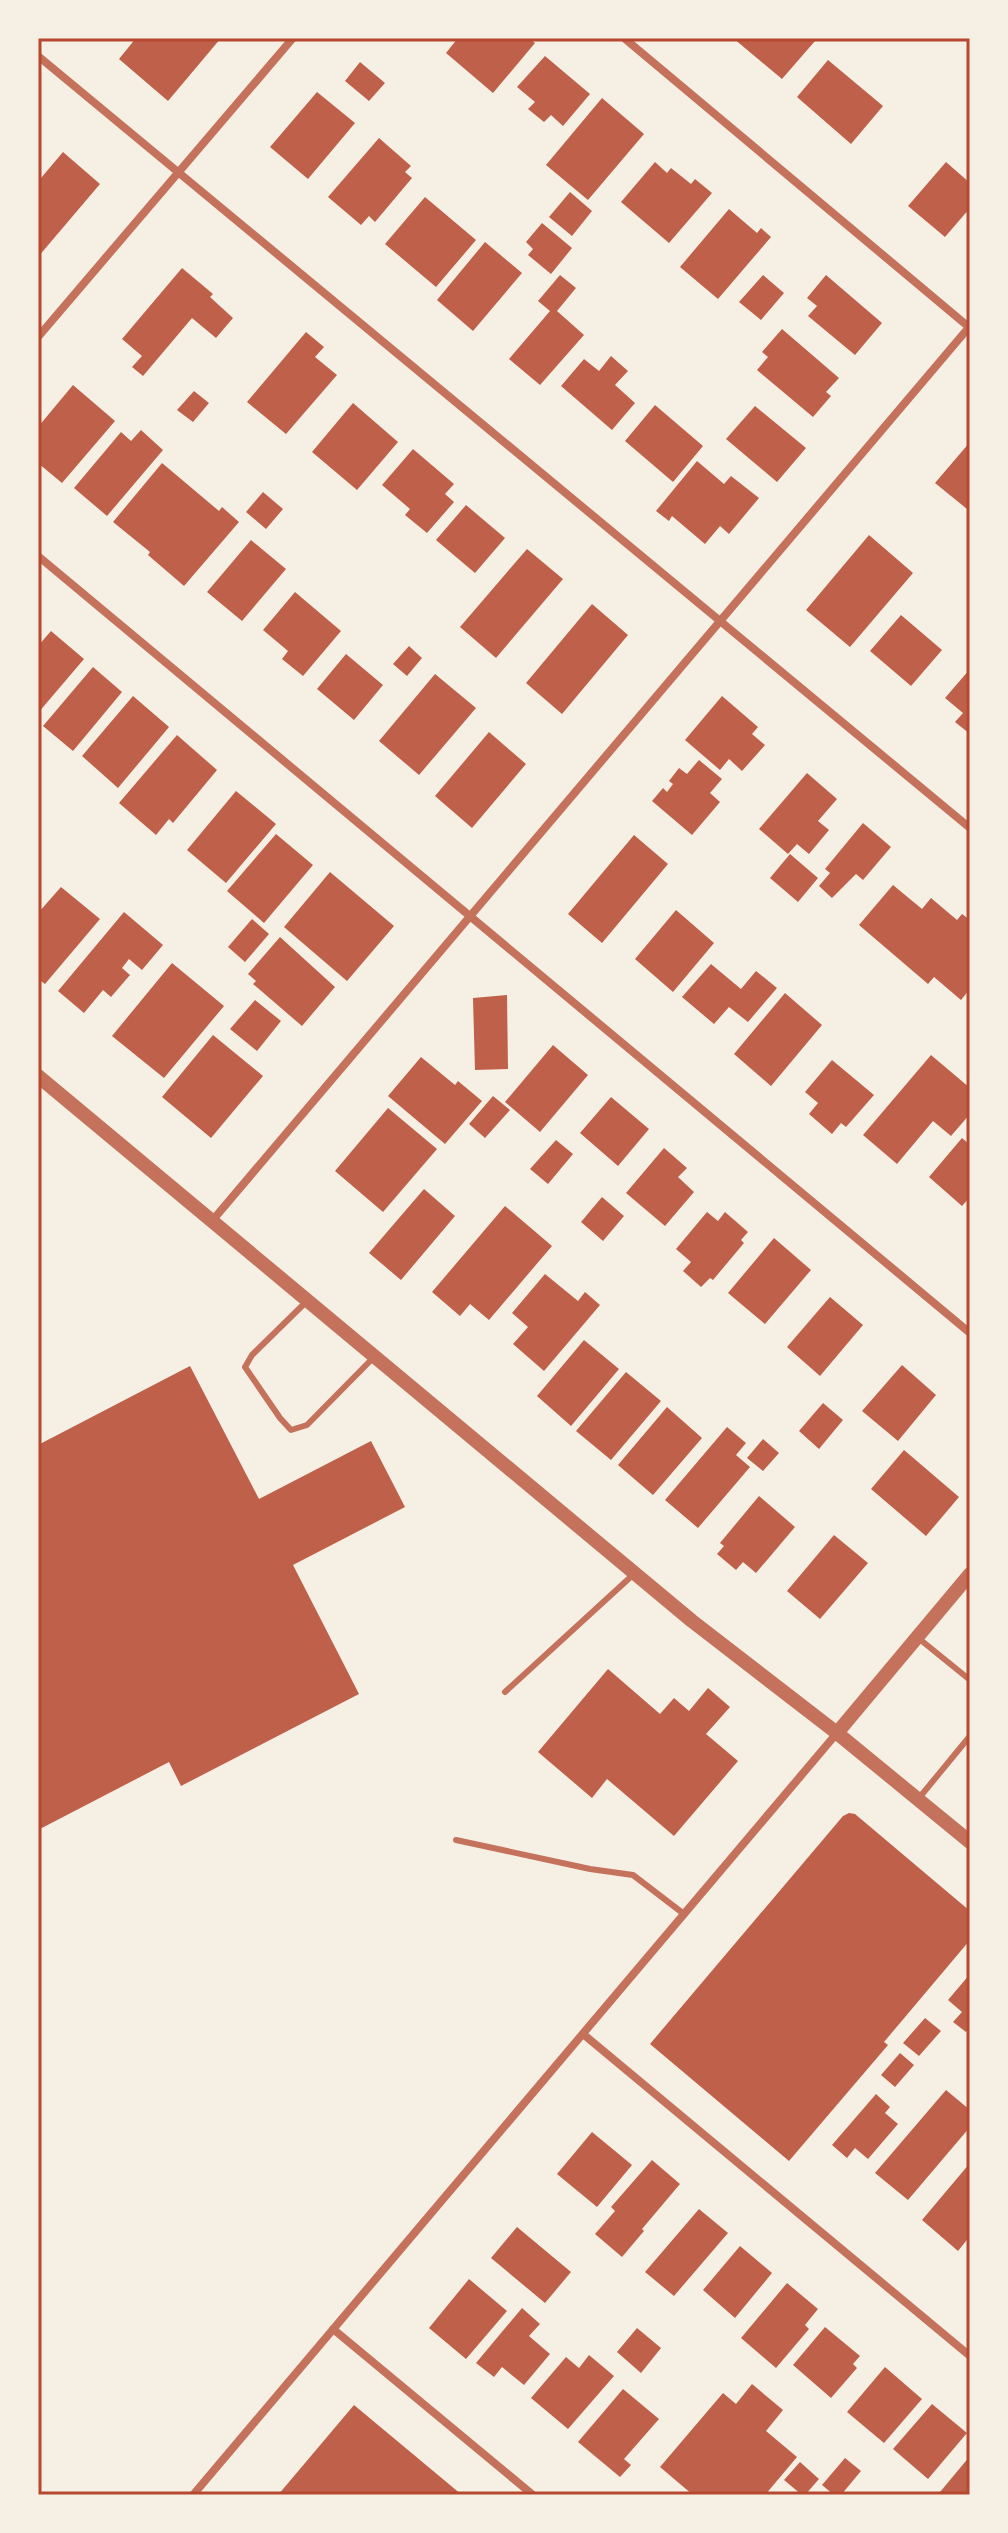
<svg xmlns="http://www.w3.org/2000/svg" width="1008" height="2533" font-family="Arial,sans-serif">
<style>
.building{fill:#bf614a}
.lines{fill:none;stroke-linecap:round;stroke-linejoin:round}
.service{stroke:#c5725c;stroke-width:6}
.minor{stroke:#c5725c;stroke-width:8}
.tertiary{stroke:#c5725c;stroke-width:14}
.neatline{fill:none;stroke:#b5482f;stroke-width:3}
</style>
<rect width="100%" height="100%" fill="#f6efe4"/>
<path class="building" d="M136 38H221L168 101 119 59Z
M458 38H529L535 43 493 93 446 53Z
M733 38H811L815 41 782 79Z
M545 56 590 94 563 126 551 115 544 122 528 109 535 102 517 87Z
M828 60 883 106 851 144 797 97Z
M360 62 385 83 369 101 345 81Z
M317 92 355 123 308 179 270 147Z
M602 98 644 134 588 200 546 165Z
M379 138 411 166 405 172 412 178 375 222 369 216 361 225 328 197Z
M63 152 100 184 38 257V176L41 178Z
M655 162 667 173 671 168 691 184 695 179 712 193 669 243 621 202Z
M946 162 970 183V208L945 237 908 206Z
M570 192 592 211 572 236 549 217Z
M425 197 476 240 436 287 385 244Z
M729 209 757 233 761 228 771 237 718 299 680 267Z
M542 223 572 248 551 274 528 255 533 249 526 242Z
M485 242 522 273 473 331 437 300Z
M182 268 213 294 210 297 233 318 216 338 192 318 143 376 132 367 142 356 122 339Z
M560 275 576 288 557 311 584 335 540 385 509 359 550 311 538 301Z
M763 275 784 293 761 320 739 302Z
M826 275 882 323 855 355 808 316 817 306 807 298Z
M782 329 839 378 826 392 831 396 813 417 757 370 768 357 762 352Z
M306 332 324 347 315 357 337 375 286 434 247 402Z
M611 356 628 371 615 385 635 403 612 430 561 386 584 359 599 371Z
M73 385 115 421 62 483 38 463V427Z
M194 391 209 403 193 422 177 410Z
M353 403 398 442 357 490 312 452Z
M655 405 703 446 673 482 625 441Z
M755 406 806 448 777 482 726 439Z
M141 430 163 450 107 516 74 488 121 432 131 441Z
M970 442V506L967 509 935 483Z
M413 449 454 484 445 494 454 502 427 533 405 515 410 509 382 485Z
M697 461 724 484 731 476 759 498 729 534 720 526 705 544 672 516 669 521 656 511Z
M162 463 219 511 222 507 239 522 184 586 148 555 150 552 113 522Z
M263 492 283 509 266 529 246 512Z
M466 505 505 538 475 573 436 540Z
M869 535 913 573 850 647 806 610Z
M251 540 286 569 242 621 207 592Z
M527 549 563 579 496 658 460 627Z
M295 592 341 631 303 676 282 659 288 651 263 630Z
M592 604 628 635 562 714 526 683Z
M901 615 942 650 911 686 870 651Z
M51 631 84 659 38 713V646Z
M409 646 422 658 407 676 393 664Z
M346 654 383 685 354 720 317 689Z
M93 667 122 692 73 751 43 726Z
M970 669V734L955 722 963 713 945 698Z
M435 674 476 708 419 775 379 741Z
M133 696 169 727 118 788 82 756Z
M722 696 758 727 752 734 765 745 742 771 729 759 720 770 685 740Z
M489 732 526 764 472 828 435 796Z
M177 735 217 770 173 823 169 819 156 835 119 803Z
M699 760 722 779 710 793 720 802 692 835 652 801 663 788 667 792 673 784 669 781 679 768 687 774Z
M807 773 837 799 818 821 829 830 809 854 797 844 788 854 759 829Z
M236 791 276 824 226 883 187 850Z
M863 823 891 847 863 880 856 874 832 898 819 886 830 873 825 869Z
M276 834 313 865 264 923 227 891Z
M634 835 668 864 602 943 568 914Z
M790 854 818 878 798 902 770 878Z
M330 872 394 926 347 981 284 927Z
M893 885 922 909 931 898 957 920 962 914 970 920V989L961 1000 934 977 928 984 859 925Z
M61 887 100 919 45 984 38 979V913Z
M676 910 714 943 673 992 635 959Z
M124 912 163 945 142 970 129 959 122 968 130 975 111 997 103 990 84 1013 58 991Z
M252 919 269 934 245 962 228 947Z
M280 937 335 987 302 1026 253 984 256 981 248 974Z
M172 963 224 1006 164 1078 112 1036Z
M711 964 741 989 756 971 777 988 748 1022 729 1007 714 1024 682 997Z
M785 993 822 1025 771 1086 734 1054Z
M507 995 508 1069 475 1070 473 998Z
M255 1000 281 1021 257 1051 230 1029Z
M213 1035 263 1076 211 1138 162 1097Z
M553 1045 588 1075 540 1132 505 1102Z
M931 1055 970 1088V1114L951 1136 933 1121 897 1164 863 1135Z
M421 1057 455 1085 458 1081 482 1101 445 1144 388 1096Z
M832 1060 874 1095 846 1127 841 1123 832 1134 809 1114 818 1103 805 1092Z
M493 1096 510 1110 485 1138 469 1124Z
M611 1097 649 1129 618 1166 580 1133Z
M388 1108 437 1149 383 1212 335 1171Z
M962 1138 970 1145V1197L962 1206 929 1177Z
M556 1140 573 1154 548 1184 530 1169Z
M664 1148 687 1168 678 1177 694 1192 665 1226 626 1193Z
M424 1189 455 1216 401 1280 369 1253Z
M602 1197 624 1216 603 1241 581 1222Z
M505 1206 552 1246 489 1320 470 1304 460 1316 432 1292Z
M707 1212 718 1221 725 1212 748 1232 741 1240 744 1243 713 1280 710 1278 701 1287 683 1271 691 1262 676 1249Z
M774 1238 811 1270 765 1324 728 1293Z
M545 1274 578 1301 585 1292 600 1305 544 1371 513 1344 528 1327 512 1313Z
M830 1297 863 1325 820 1376 787 1347Z
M584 1340 619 1369 571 1426 537 1396Z
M902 1365 936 1395 898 1441 862 1411Z
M190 1366 259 1499 371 1441 405 1507 293 1565 359 1694 181 1786 169 1762 38 1830V1445Z
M626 1372 661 1401 611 1460 576 1431Z
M823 1403 843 1420 819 1449 799 1431Z
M667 1407 702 1438 653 1495 618 1465Z
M727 1427 746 1443 736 1455 750 1467 698 1528 665 1500Z
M763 1439 779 1453 763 1471 747 1458Z
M904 1450 959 1497 926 1536 871 1489Z
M759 1496 795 1527 756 1573 743 1562 736 1570 717 1554 724 1546 720 1543Z
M834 1535 868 1563 820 1619 787 1591Z
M608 1669 660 1714 674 1698 689 1711 708 1688 730 1707 706 1734 738 1761 674 1836 607 1779 592 1798 538 1752Z
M849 1813 855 1814 970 1911V1940L884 2042 888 2045 789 2161 650 2044 843 1816Z
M970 1974V2027L966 2032 953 2022 962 2012 948 2000Z
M925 2018 941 2031 919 2056 903 2043Z
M900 2053 914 2065 895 2087 881 2075Z
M946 2090 970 2110V2127L908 2200 875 2173Z
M876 2094 890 2107 885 2113 898 2124 868 2159 855 2148 847 2158 832 2145Z
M592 2132 632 2165 597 2207 557 2174Z
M652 2160 680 2184 642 2229 644 2231 622 2257 595 2234 615 2211 611 2207Z
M970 2163V2236L958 2251 922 2220Z
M699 2209 728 2233 674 2296 645 2272Z
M517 2227 571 2272 545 2303 491 2258Z
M740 2246 772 2273 735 2318 703 2290Z
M469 2279 507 2311 466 2359 429 2328Z
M787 2283 818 2309 805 2325 809 2329 776 2368 741 2338Z
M522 2308 540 2324 529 2336 550 2354 524 2385 502 2367 494 2377 476 2363Z
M825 2327 860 2356 853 2364 857 2368 831 2398 793 2365Z
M637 2328 661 2348 641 2373 617 2352Z
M589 2355 614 2376 568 2429 531 2398 566 2357 579 2368Z
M885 2367 922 2399 884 2443 847 2412Z
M752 2384 783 2410 766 2431 797 2457 765 2495H693L660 2467 723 2393 736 2404Z
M623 2389 659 2419 624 2459 631 2465 620 2477 578 2442Z
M932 2404 967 2433 928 2479 893 2449Z
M354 2405 462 2495H278Z
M970 2456V2495H943L940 2492Z
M845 2458 861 2471 841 2495H834L822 2485Z
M800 2462 819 2479 805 2495H802L784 2480Z"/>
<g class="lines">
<path class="service" d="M307 1301 252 1355 245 1367 280 1418 291 1430 307 1425 373 1358
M917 1637 970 1680
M505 1692 635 1573
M919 1798 970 1736
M456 1840 590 1869 633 1875 684 1914"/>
<path class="minor" d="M624 38 970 328
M38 56 970 828
M38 337 293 38
M38 556 970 1333
M212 1221 970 326
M583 2034 970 2356
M333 2329 533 2495
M193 2495 837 1733"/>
<path class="tertiary" d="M38 1076 692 1621 837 1733 970 1842
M837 1733 970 1574"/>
</g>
<rect width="1008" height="2533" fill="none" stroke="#f6efe4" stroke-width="80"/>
<rect x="40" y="40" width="928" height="2453" class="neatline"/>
</svg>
